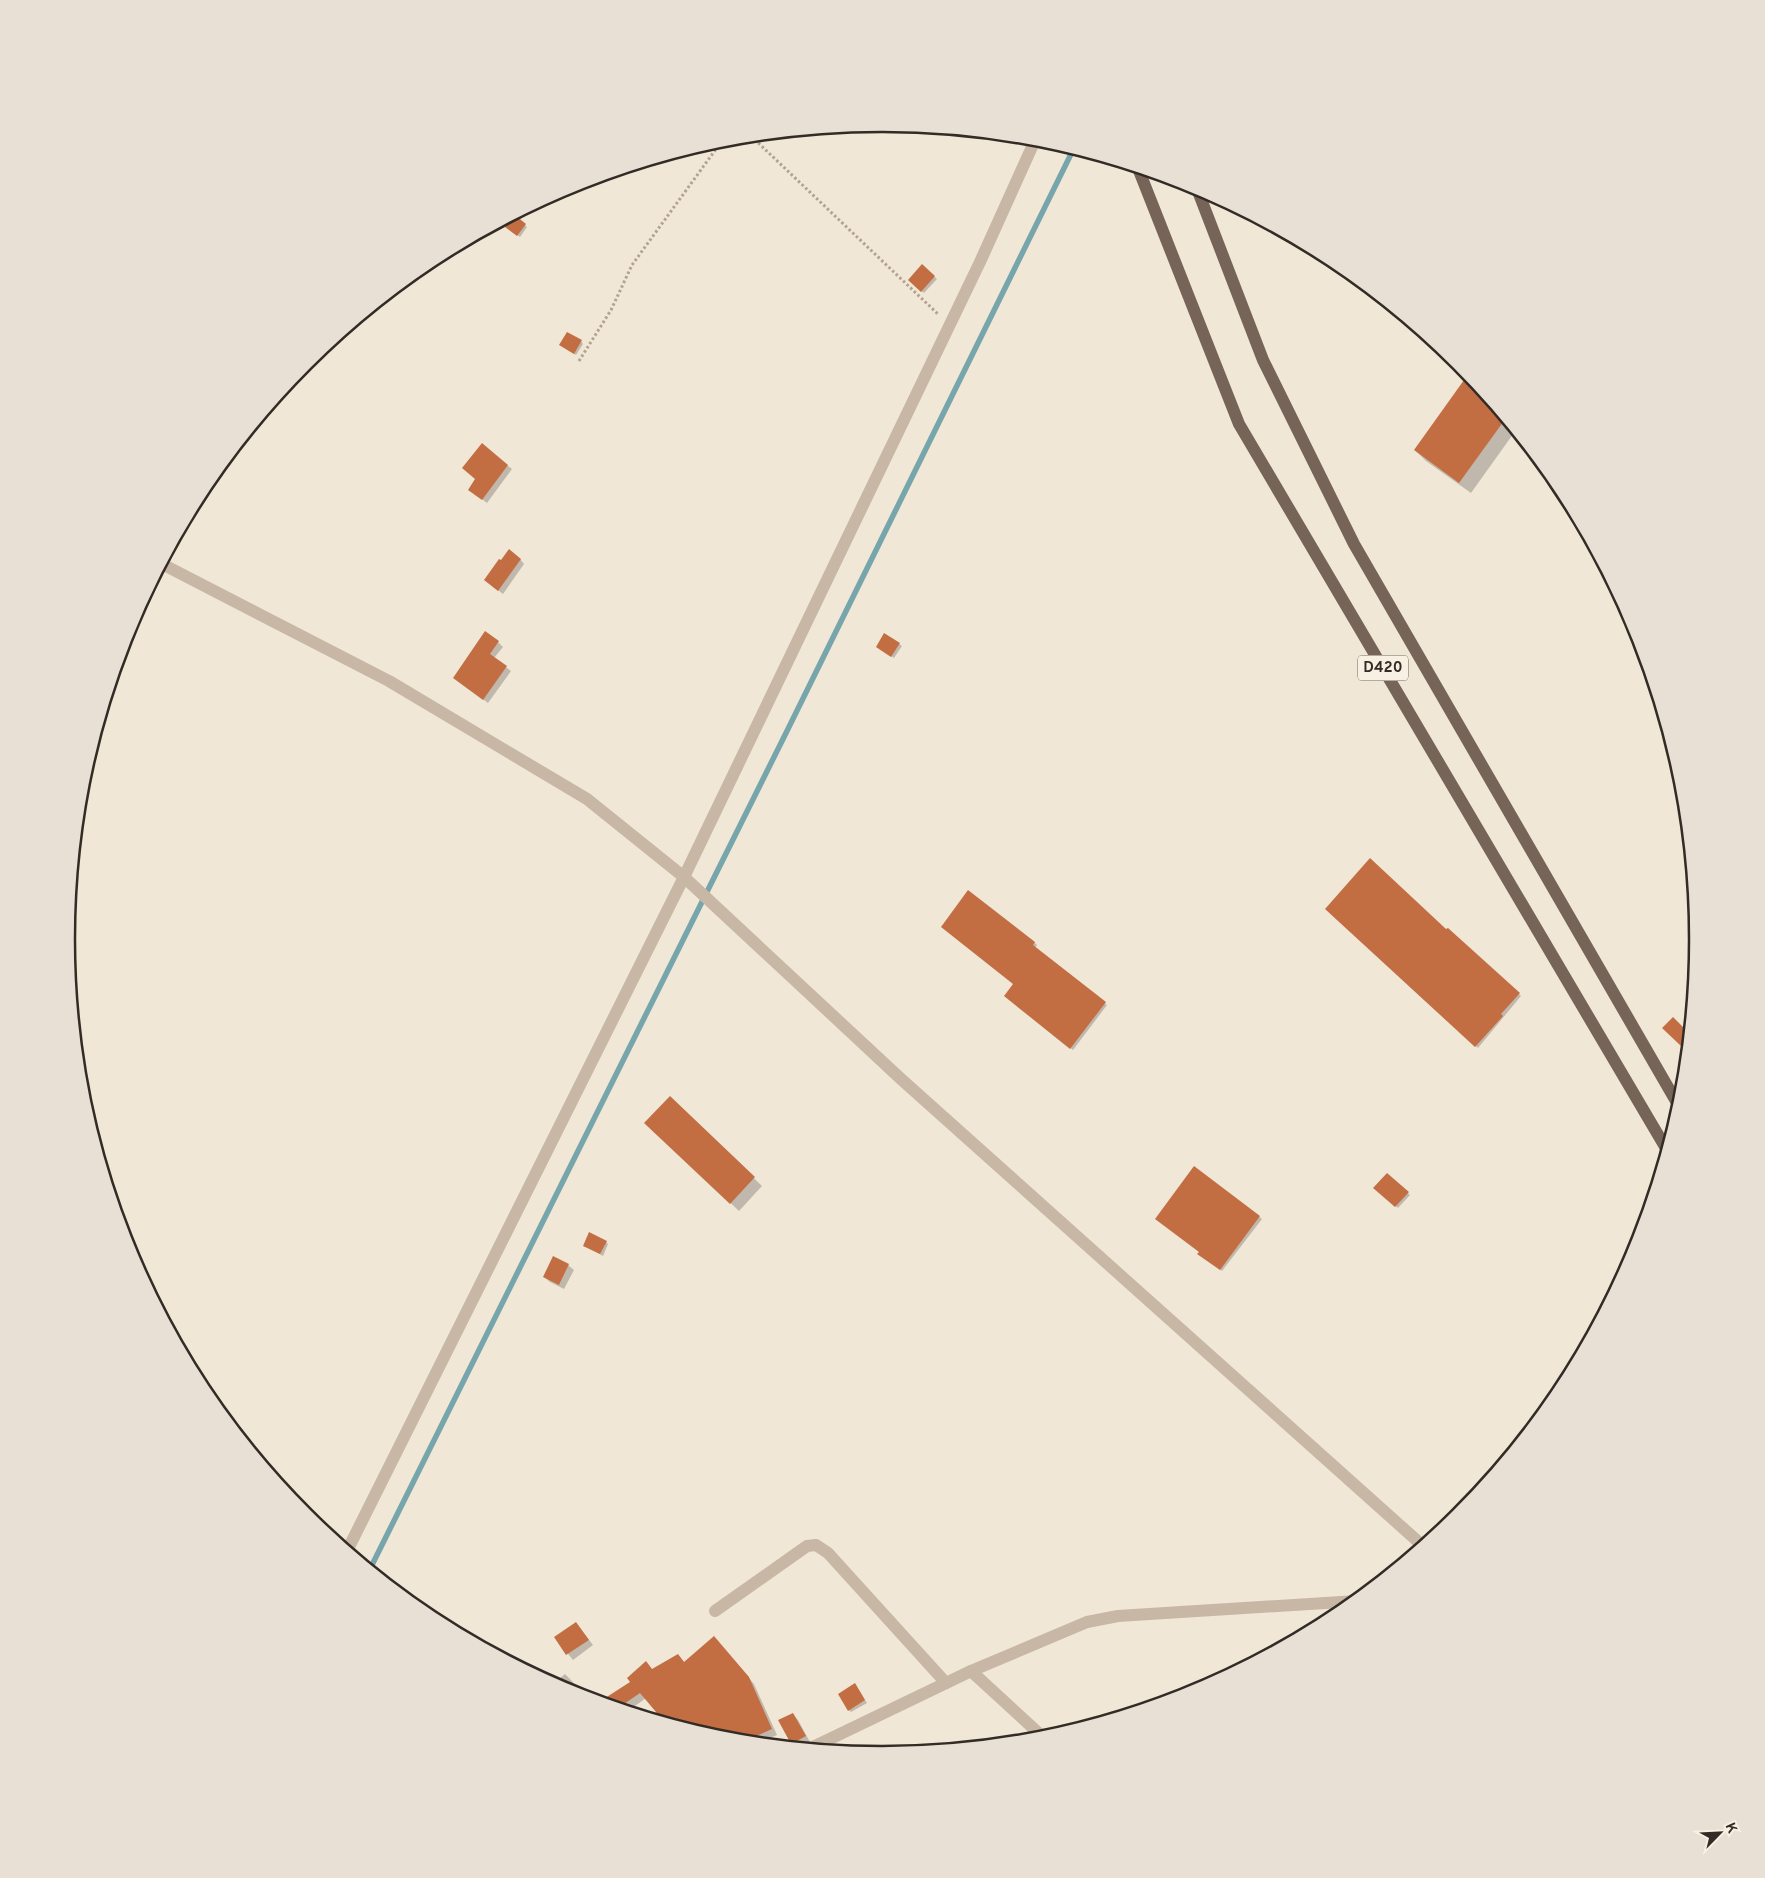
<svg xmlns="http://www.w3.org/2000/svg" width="1765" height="1878" font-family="Overpass,sans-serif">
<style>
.shadow{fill:#0003}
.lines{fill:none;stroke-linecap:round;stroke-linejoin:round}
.stream{stroke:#77a5ac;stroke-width:5.5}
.building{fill:#c36e42}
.path{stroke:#b3a28e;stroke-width:3;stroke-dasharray:2.5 2.5;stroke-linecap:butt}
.minor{stroke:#c7b7a4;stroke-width:12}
.tertiary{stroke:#c7b7a4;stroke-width:12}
.primary{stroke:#756457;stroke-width:12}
.labels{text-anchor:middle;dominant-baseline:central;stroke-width:4.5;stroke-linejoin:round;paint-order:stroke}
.shield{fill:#f8f0e3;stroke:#6e665e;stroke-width:1}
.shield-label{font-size:15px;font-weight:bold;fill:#332b25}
.rim{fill:none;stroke:#332b25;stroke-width:2.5}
</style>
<rect width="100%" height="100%" fill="#f0e7d7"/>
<path class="shadow" d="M704 144 696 155 688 149Z
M515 216 527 227 520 237 509 229Z
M922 266 937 279 924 293 909 280Z
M581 341 583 344 576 355 563 347Z
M1470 374 1516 430 1471 493 1426 461 1415 450Z
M482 445 512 469 487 503 470 490 477 479Z
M520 559 524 564 503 594 485 580Z
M885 634 902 646 894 658 880 649Z
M498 642 503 647 494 658 511 671 488 703 454 678Z
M968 892 1035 943 1037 945 1035 948 1107 1005 1073 1050 1007 998 1014 984Z
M1326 909 1446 931 1448 929 1521 996 1478 1048Z
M1673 1019 1689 1035V1042L1684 1047 1664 1028Z
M670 1097 762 1186 739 1211 654 1131Z
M1194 1168 1262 1219 1222 1271 1201 1256Z
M1387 1175 1410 1195 1398 1208 1375 1188Z
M606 1242 608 1244 603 1256 585 1246Z
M568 1265 574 1270 564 1289 550 1282 544 1277Z
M576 1623 593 1645 573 1660 555 1638Z
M1279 1643 1285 1645 1276 1650Z
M720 1644 754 1684 777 1735 758 1743 723 1740 667 1723 646 1698 628 1711 603 1703 678 1655 685 1663Z
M522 1664 526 1668 528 1671 520 1666Z
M565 1674 569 1678 588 1698 570 1693 553 1684Z
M857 1687 867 1703 851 1712 849 1710Z
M793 1714 798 1720 810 1742 800 1747H795L792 1743Z"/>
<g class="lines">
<path class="stream" d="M370 1569 786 733 1074 148"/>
</g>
<path class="building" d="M515 215 526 224 517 236 505 227Z
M922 264 935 276 921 292 908 280Z
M567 332 582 340 574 354 559 345Z
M1469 373 1506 418 1459 483 1414 450Z
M482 443 508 465 482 500 468 490 475 479 462 468Z
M509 549 521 559 498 591 484 580 499 559 501 560Z
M485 631 499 641 490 654 507 666 483 700 453 678Z
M884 633 900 643 891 657 876 647Z
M1370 858 1446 929 1448 928 1520 993 1501 1014 1503 1016 1475 1047 1325 909Z
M968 890 1035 942 1033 945 1106 1002 1070 1049 1004 996 1013 984 941 927Z
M1673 1017 1689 1033V1037L1681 1046 1662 1028Z
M670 1096 755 1177 730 1204 644 1123Z
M1194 1166 1260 1216 1220 1270 1197 1254 1199 1252 1155 1219Z
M1387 1173 1409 1192 1395 1207 1373 1188Z
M589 1232 607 1241 600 1254 583 1246Z
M553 1256 569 1264 559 1285 543 1277Z
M576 1622 589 1640 566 1655 554 1637Z
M714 1636 749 1677 772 1729 743 1742 723 1740 660 1720 656 1712 640 1693 618 1708 599 1702 630 1682 627 1678 646 1661 652 1669 678 1654 684 1662Z
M855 1683 865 1700 848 1711 838 1694Z
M793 1713 806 1736 791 1744 778 1720Z"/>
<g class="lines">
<path class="path" d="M751 136 939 315
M579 361 611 310 632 265 724 138"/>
<path class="minor" d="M162 564 389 681 587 799 684 877 901 1079 1423 1546
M715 1611 807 1546 816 1545 828 1553 946 1683
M971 1671 1045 1739"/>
<path class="tertiary" d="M347 1551 684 877 980 262 1036 138
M811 1748 971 1671 1087 1622 1118 1616 1357 1601"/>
<path class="primary" d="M1138 168 1239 424 1667 1150
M1196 186 1263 360 1354 544 1680 1108"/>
</g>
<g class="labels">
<rect class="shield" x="1358" y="655.5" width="50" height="25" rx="4"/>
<g class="shield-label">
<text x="1383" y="668">D420</text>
</g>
</g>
<path d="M0 0H1765V1878H0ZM75 939a807 807 0 1 1 1614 0a807 807 0 1 1-1614 0Z" fill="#e8e0d4" fill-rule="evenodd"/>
<path class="rim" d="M75 939a807 807 0 1 1 1614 0a807 807 0 1 1-1614 0Z"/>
<g transform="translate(1720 1833) rotate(66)" stroke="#f8f0e3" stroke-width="4" paint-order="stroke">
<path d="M0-4L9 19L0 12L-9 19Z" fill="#332b25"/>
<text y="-8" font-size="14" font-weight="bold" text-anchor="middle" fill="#332b25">K</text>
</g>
</svg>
